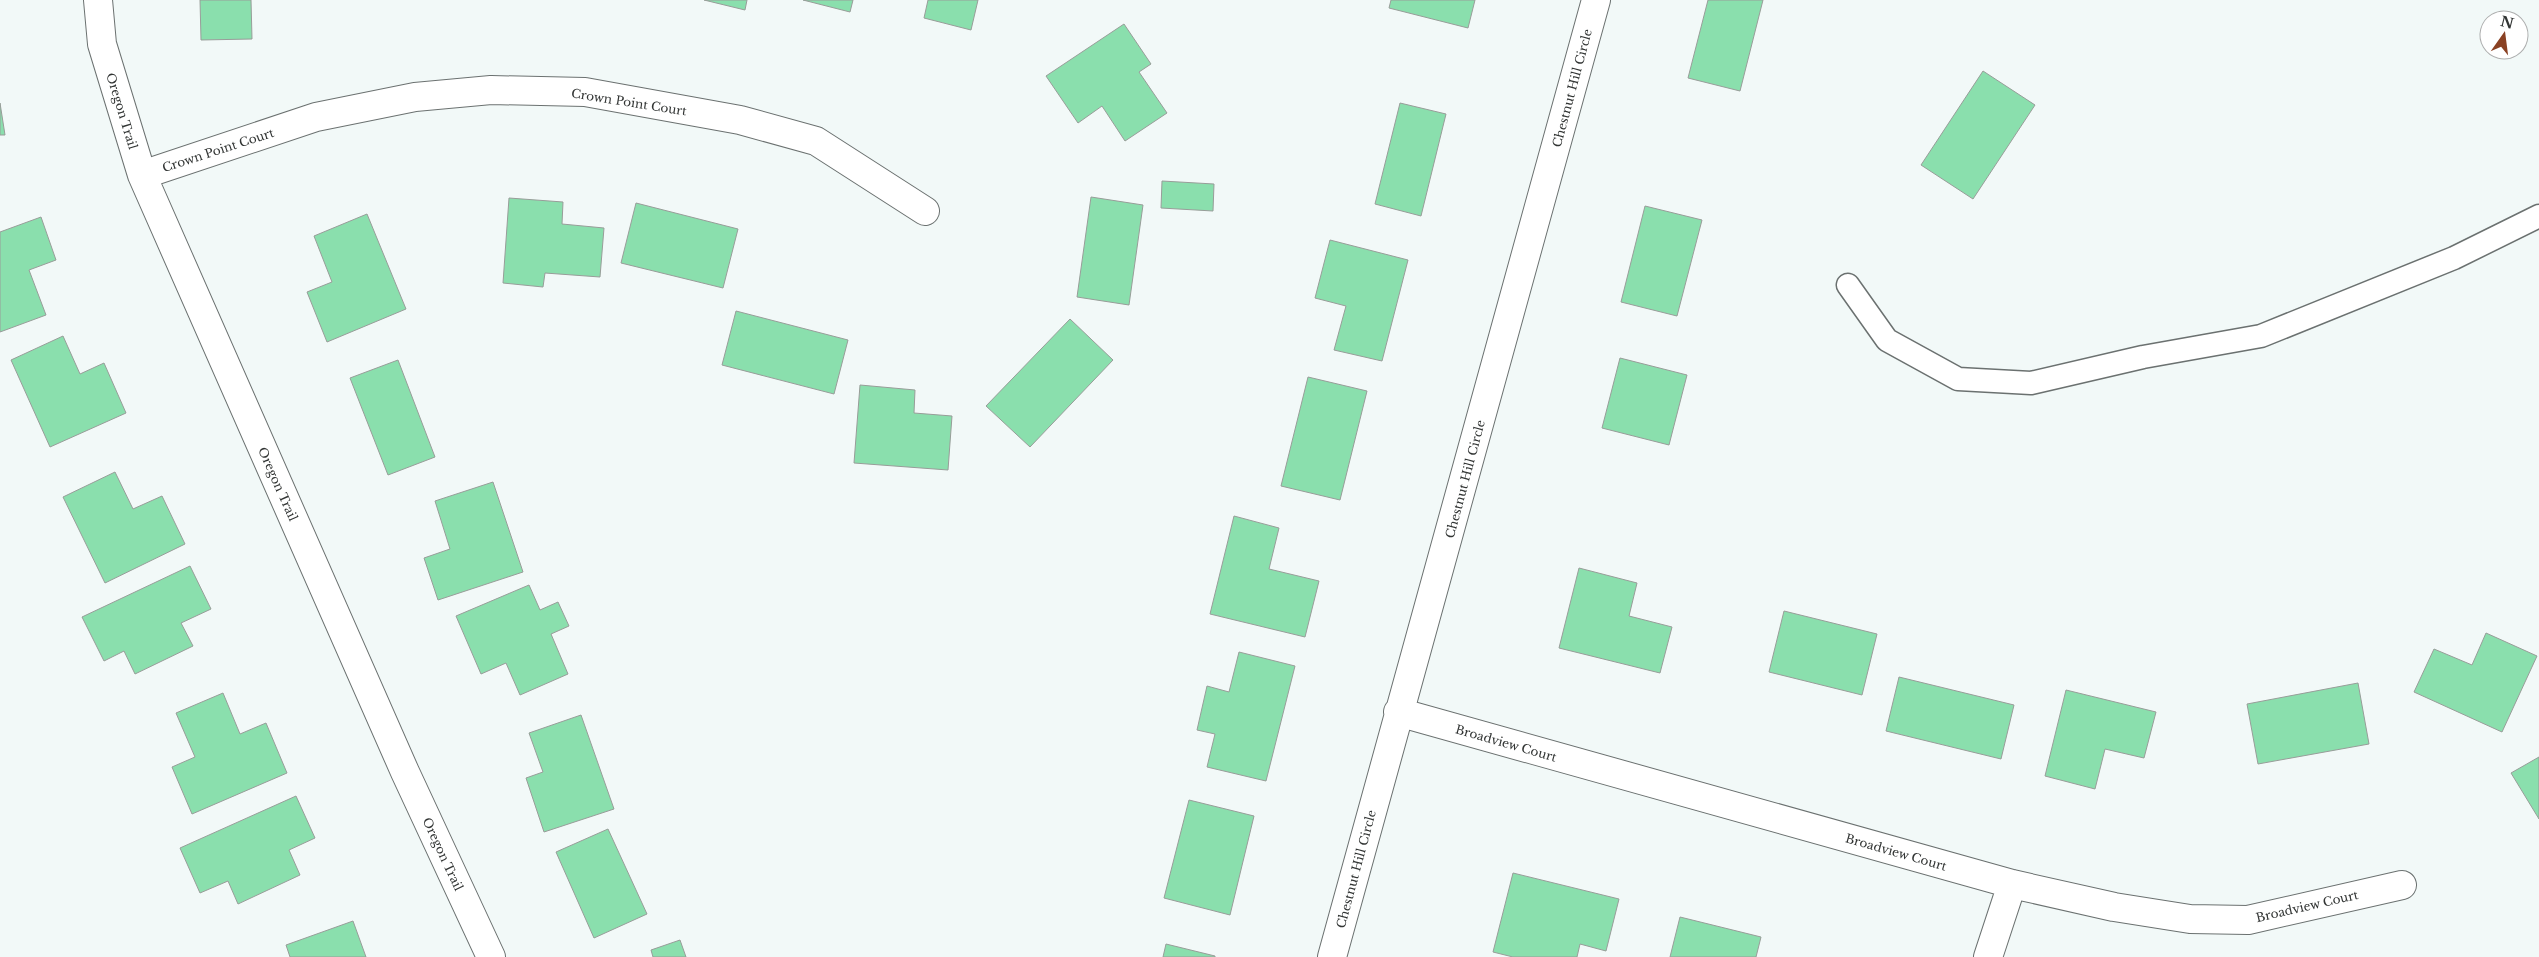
<svg xmlns="http://www.w3.org/2000/svg" width="2539" height="957" font-family="'Libre Baskerville',serif">
<style>
.building{fill:#8adfad;stroke:#989d99}
.lines{fill:none;stroke-linecap:round;stroke-linejoin:round}
.lane-casing{stroke:#6b7170;stroke-width:25}
.street-casing{stroke:#6b7170;stroke-width:30}
.lane{stroke:#fff;stroke-width:22}
.street{stroke:#fff;stroke-width:28}
.labels{text-anchor:middle;dominant-baseline:central;stroke-width:4.5;stroke-linejoin:round;paint-order:stroke}
.street-label{font-size:12px;fill:#323534;stroke:#fff}
</style>
<rect width="100%" height="100%" fill="#f2f9f8"/>
<path class="building" d="M200 0H251L252 39 201 40Z
M704 0H747L745 10Z
M803 0H853L850 12Z
M928 0H978L971 30 924 18Z
M1391 0H1475L1468 28 1389 8Z
M1708 0H1763L1740 91 1688 78Z
M1124 24 1151 64 1139 72 1167 113 1125 141 1102 106 1078 123 1046 76Z
M1983 71 2035 105 1973 199 1921 165Z
M0 103 5 135H0Z
M1400 103 1446 114 1421 216 1375 204Z
M1162 181 1214 184 1213 211 1161 208Z
M1091 197 1143 205 1129 305 1077 297Z
M509 198 563 202 562 224 604 228 600 277 545 273 543 287 503 283Z
M636 203 738 229 723 288 621 263Z
M1645 206 1702 220 1677 316 1621 302Z
M367 214 406 309 327 342 307 292 332 282 314 236Z
M41 217 56 260 29 270 46 315 0 332V232Z
M1330 240 1408 260 1382 361 1334 350 1346 306 1315 298Z
M736 311 848 340 834 394 722 365Z
M1070 319 1113 360 1030 447 986 406Z
M63 336 80 374 104 363 126 413 50 447 11 360Z
M1620 358 1687 375 1669 445 1602 428Z
M398 360 435 457 388 475 350 378Z
M1308 377 1367 391 1340 500 1281 486Z
M860 385 915 390 914 413 952 416 948 470 854 463Z
M115 472 133 509 162 496 185 544 105 583 63 497Z
M493 482 523 572 438 600 424 558 450 549 435 501Z
M1234 516 1279 528 1269 569 1319 581 1305 637 1210 614Z
M190 566 211 609 181 623 193 646 135 674 124 651 104 661 82 617Z
M1579 568 1637 583 1629 616 1672 627 1660 673 1559 648Z
M529 585 540 610 558 602 569 626 551 634 568 674 520 695 506 663 481 674 456 616Z
M1784 611 1877 634 1862 695 1769 672Z
M2486 633 2537 656 2502 732 2414 692 2434 649 2472 665Z
M1239 652 1295 666 1266 781 1207 767 1215 734 1197 730 1207 686 1229 692Z
M1899 677 2014 705 2001 759 1886 731Z
M2358 683 2369 744 2258 764 2247 704Z
M2066 690 2156 712 2144 758 2105 749 2095 789 2045 776Z
M223 693 240 734 266 723 287 773 192 814 172 767 195 757 176 713Z
M581 715 614 809 544 832 526 778 543 772 529 733Z
M2539 757V819L2511 773Z
M296 796 315 838 289 850 300 875 238 904 228 881 200 893 180 848Z
M1189 800 1254 816 1230 915 1164 898Z
M608 829 647 914 594 938 556 852Z
M1513 873 1619 899 1606 951 1580 944 1577 957H1513L1493 952Z
M1680 917 1761 937 1756 957H1670Z
M353 921 366 957H290L286 945Z
M680 940 686 957H653L651 950Z
M1166 944 1215 956V957H1163Z"/>
<g class="lines">
<g class="lane-casing">
<path id="lane" d="M1848 285 1887 340 1958 379 2031 383 2143 357 2261 336 2454 258 2539 216"/>
</g>
<g class="street-casing">
<path id="street" d="M98 0 102 44 142 175 405 772 491 957
M142 175 316 117 415 97 491 90 585 92 740 120 816 141 925 211
M1398 712 2012 884 2114 907 2190 919 2248 920 2402 885
M1332 957 1596 0
M1988 957 2012 884"/>
</g>
<use href="#lane" class="lane"/>
<use href="#street" class="street"/>
</g>
<g class="labels">
<g class="street-label">
<text transform="translate(1572 88) rotate(-75)">Chestnut Hill Circle</text>
<text transform="translate(629 102) rotate(9)">Crown Point Court</text>
<text transform="translate(122 111) rotate(73)">Oregon Trail</text>
<text transform="translate(218 150) rotate(-18)">Crown Point Court</text>
<text transform="translate(1465 479) rotate(-75)">Chestnut Hill Circle</text>
<text transform="translate(278 484) rotate(66)">Oregon Trail</text>
<text transform="translate(1506 743) rotate(16)">Broadview Court</text>
<text transform="translate(1896 852) rotate(16)">Broadview Court</text>
<text transform="translate(443 854) rotate(65)">Oregon Trail</text>
<text transform="translate(1356 869) rotate(-75)">Chestnut Hill Circle</text>
<text transform="translate(2307 906) rotate(-13)">Broadview Court</text>
</g>
</g>
<g transform="translate(2504 35) rotate(14)"><circle r="24" fill="#ffffff" stroke="#adaeae"/>
<path d="M0-4L9 19L0 12L-9 19Z" fill="#8a4123"/>
<text y="-8" font-size="14" font-weight="bold" text-anchor="middle" fill="#323534">N</text>
</g>
</svg>
